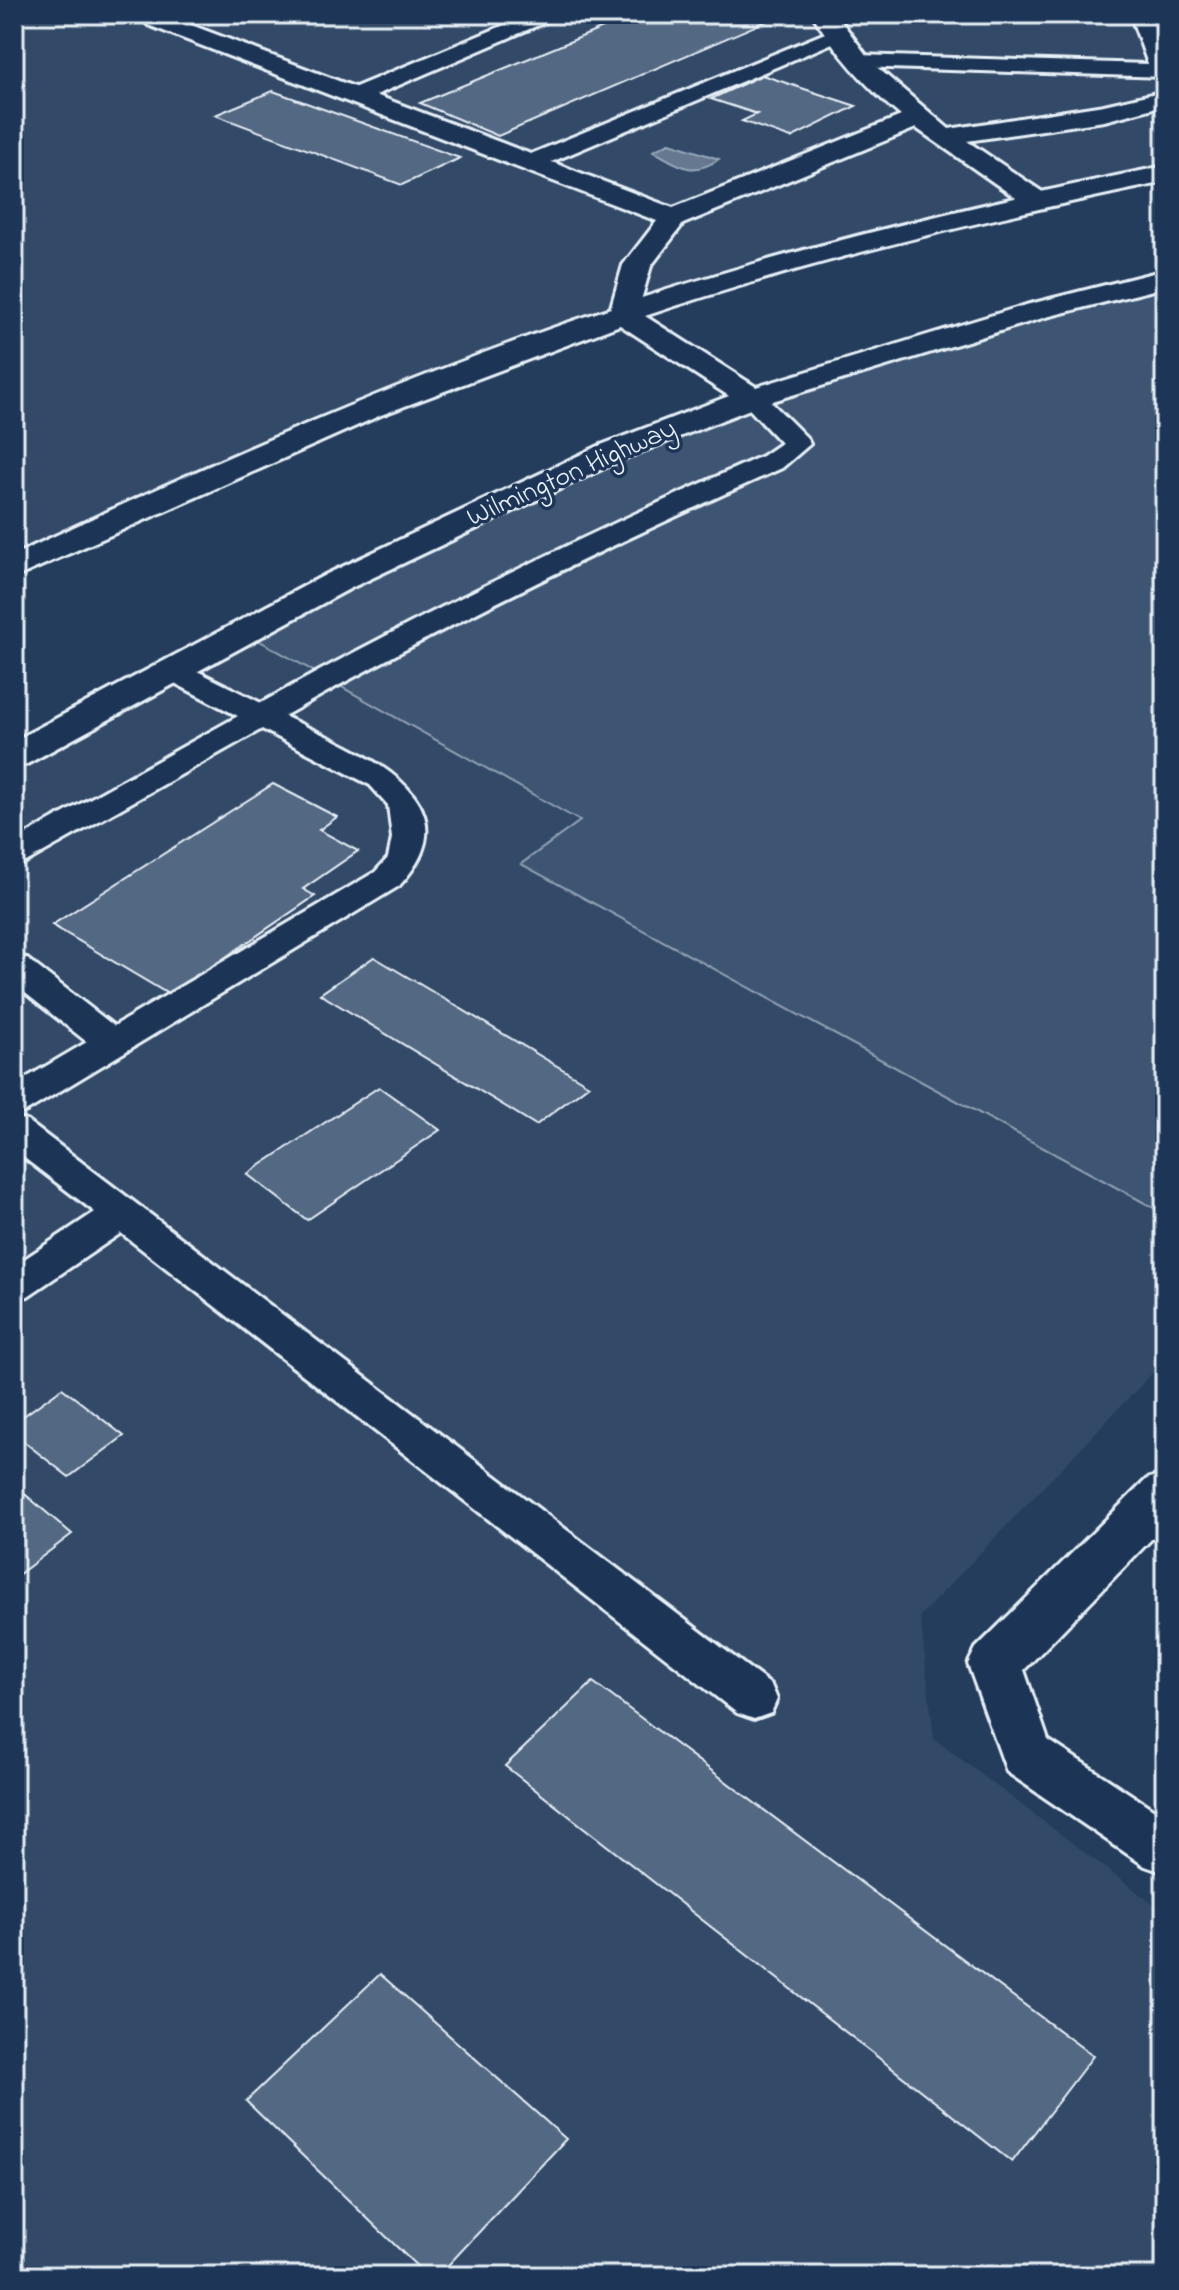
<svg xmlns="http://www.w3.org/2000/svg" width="1179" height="2290" font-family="'Indie Flower',sans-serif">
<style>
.built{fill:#334a68}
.green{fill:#3e5472;stroke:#93a2b5;stroke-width:2}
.water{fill:#657890;stroke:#99a8ba;stroke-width:2}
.building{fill:#536782;stroke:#e8f1f8;stroke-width:2}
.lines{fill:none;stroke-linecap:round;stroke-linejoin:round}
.lane-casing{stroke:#e8f1f8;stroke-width:6}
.street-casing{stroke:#e8f1f8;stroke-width:6}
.primary-casing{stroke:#e8f1f8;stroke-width:6}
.lane{fill:#1d3557;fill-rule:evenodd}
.street{fill:#1d3557;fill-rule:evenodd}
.primary{fill:#1d3557;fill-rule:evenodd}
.labels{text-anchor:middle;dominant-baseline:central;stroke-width:7;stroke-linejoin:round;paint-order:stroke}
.far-street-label{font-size:28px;fill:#e8f1f8;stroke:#1d3557}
</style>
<rect width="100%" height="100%" fill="#253d5d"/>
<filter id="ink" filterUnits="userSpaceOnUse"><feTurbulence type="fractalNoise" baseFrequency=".0125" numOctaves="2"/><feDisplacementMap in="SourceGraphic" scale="16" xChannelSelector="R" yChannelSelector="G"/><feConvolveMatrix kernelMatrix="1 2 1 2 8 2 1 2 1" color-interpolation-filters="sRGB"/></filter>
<g filter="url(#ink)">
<path class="built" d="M14 14H1165V174L1035 199 623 314 14 568Z
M244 632 581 822 522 864 1165 1214V1360L920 1616 934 1739 1165 1913V2276H14V756Z"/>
<path class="green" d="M1165 278V1214L521 864 580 821 244 632 752 398Z"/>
<path class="water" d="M669 143H670L719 159C692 178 678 165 653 151Z"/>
<path class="building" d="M637 14H783L498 136 420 103Z
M762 75 856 106 791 138 742 121 757 114 711 99Z
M273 91 460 158 402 185 215 115Z
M273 784 337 817 319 830 358 851 303 889 315 896 170 995 52 925Z
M374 957 589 1085 536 1125 320 994Z
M379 1087 440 1130 307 1220 247 1174Z
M62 1388 124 1436 69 1477 14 1434V1423Z
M14 1485 72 1534 14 1578Z
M593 1682 1093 2056 1012 2162 505 1766Z
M380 1974 566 2139 438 2276H427L246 2101Z"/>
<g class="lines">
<g class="lane-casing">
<path id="lane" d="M531 14H558L555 18 362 101 354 102 343 96 346 91Z
M1130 14H1150L1165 54V77L857 67 847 61 857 55 1148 64Z
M835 29 845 35 842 39 537 168H521L518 163 521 158Z
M752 390 761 392 807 438 810 444 782 468C612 544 446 624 284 716 350 749 484 795 399 886L27 1111 14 1115V1085L87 1042 14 984V955L26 958 114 1026 375 872 388 858 392 838 388 805 370 785 262 729 26 862 14 865V841L238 716 161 676 157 670 161 664 172 661 183 664 261 703C424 612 592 532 762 456L781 443 739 398 743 392Z
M14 1117 27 1121 771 1685 777 1699 771 1713 754 1719 737 1713 121 1233 28 1296 14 1301V1266L95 1212 14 1150Z"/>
</g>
<g class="street-casing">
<path id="street" d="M148 14H172L170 17 673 208 901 116C865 86 837 54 812 14H836L872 63 949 129 1104 105 1165 91V105L1104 121 967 141 1044 193 1048 199 1044 205H1026L916 128 683 224 651 266 637 314 633 320 623 323 613 320 609 314 623 265 657 221 148 25 144 20Z
M1165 1473V1525L1024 1670 1048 1740 1165 1817V1873L1145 1866 1007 1772 968 1664 976 1648 1147 1479Z"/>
</g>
<g class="primary-casing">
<path id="primary" d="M1165 166V182C990 218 815 259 645 316L756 387 1026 305 1165 270V287L1046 317 763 404 623 459 351 588 27 764 14 767V741L327 574 601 445 729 396 620 325 381 415 14 578V555C193 471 374 391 561 325 758 256 961 207 1165 166Z"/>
</g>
<use href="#lane" class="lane"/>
<use href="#street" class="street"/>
<use href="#primary" class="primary"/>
</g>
</g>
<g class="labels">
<g class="far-street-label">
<text transform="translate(572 474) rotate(-24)">Wilmington Highway</text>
</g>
</g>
<rect width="1179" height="2290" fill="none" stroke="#1d3557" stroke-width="48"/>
<rect x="24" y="24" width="1131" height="2242" fill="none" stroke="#e8f1f8" stroke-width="3" filter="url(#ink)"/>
</svg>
